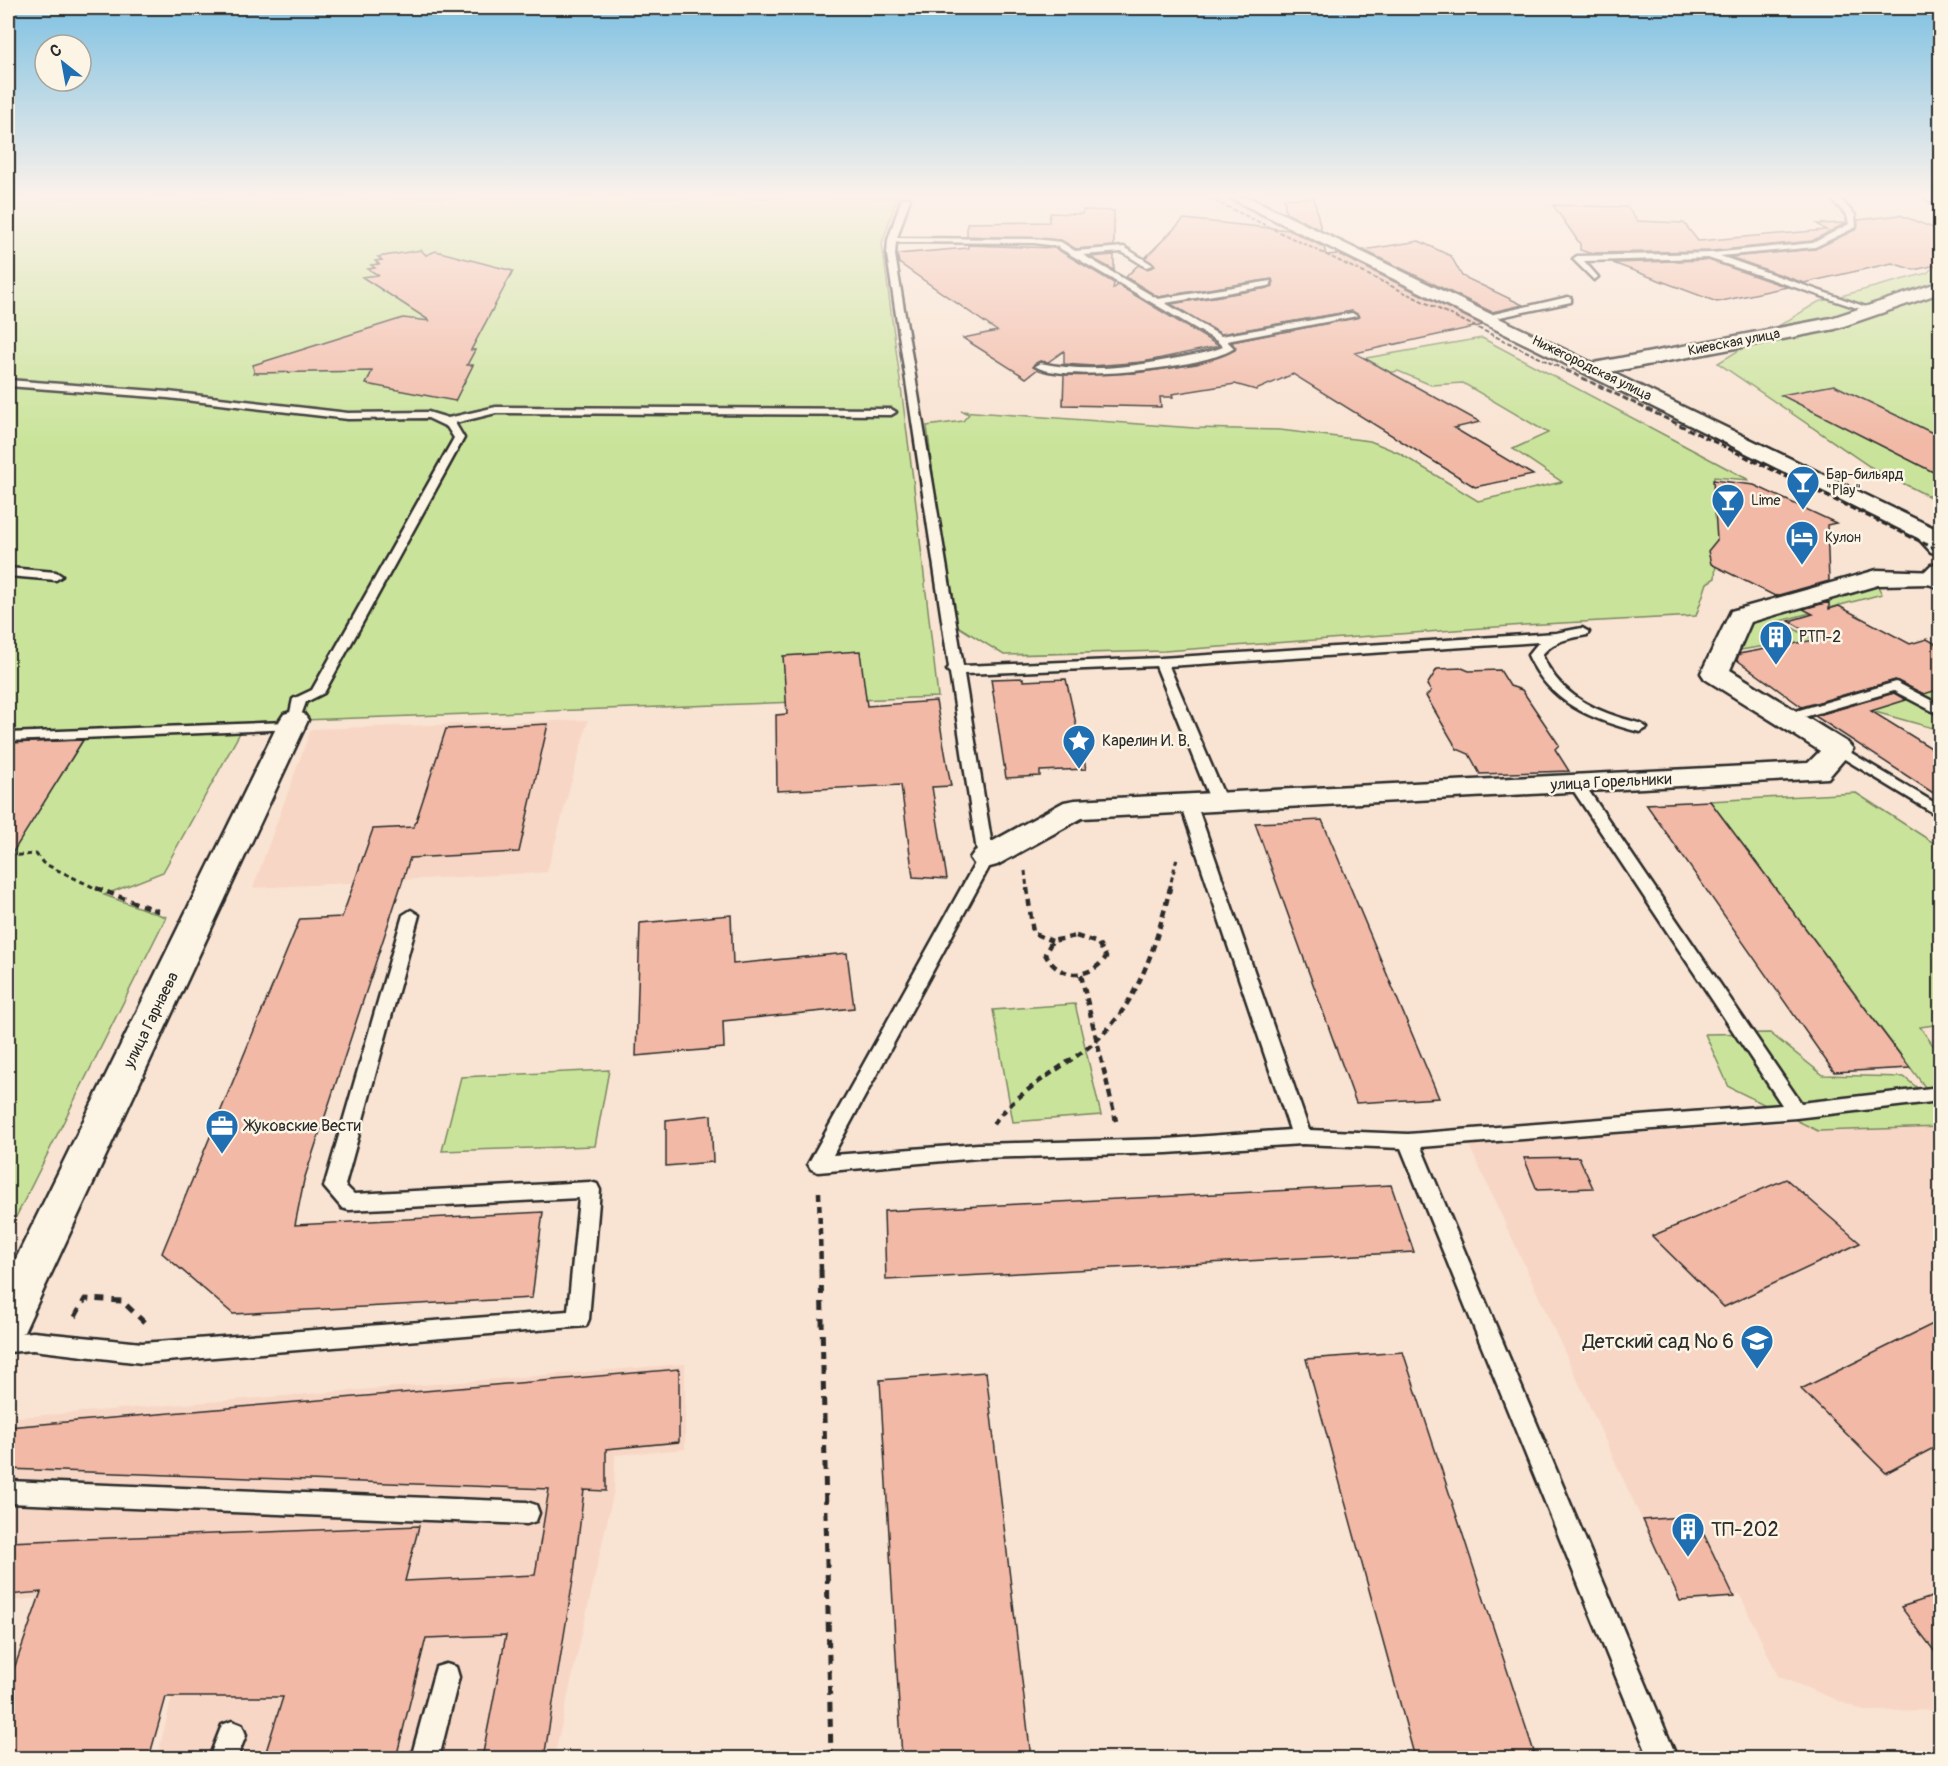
<svg xmlns="http://www.w3.org/2000/svg" width="1948" height="1766" font-family="Pangolin,sans-serif">
<style>
.built{fill:#f7d6c5}
.green{fill:#c9e49a;stroke:#7a8862;stroke-width:1.5}
.building{fill:#f1b9a6;stroke:#2b2b2b;stroke-width:1.5}
.lines{fill:none;stroke-linecap:round;stroke-linejoin:round}
.service-casing{stroke:#2b2b2b;stroke-width:5}
.minor-casing{stroke:#2b2b2b;stroke-width:5}
.tertiary-casing{stroke:#2b2b2b;stroke-width:5}
.path-far2{stroke:#2b2b2b;stroke-width:3;stroke-dasharray:5 4;stroke-linecap:butt}
.path-far1{stroke:#2b2b2b;stroke-width:4.5;stroke-dasharray:7 5;stroke-linecap:butt}
.path{stroke:#2b2b2b;stroke-width:5;stroke-dasharray:9 7;stroke-linecap:butt}
.service{fill:#fcf5e5;fill-rule:evenodd}
.minor{fill:#fcf5e5;fill-rule:evenodd}
.tertiary{fill:#fcf5e5;fill-rule:evenodd}
.rail-far1{stroke:#2b2b2b;stroke-width:2;stroke-dasharray:4.5 2;stroke-linecap:butt}
.rail{stroke:#2b2b2b;stroke-width:3;stroke-dasharray:6 3;stroke-linecap:butt}
.labels{text-anchor:middle;dominant-baseline:central;stroke-width:5;stroke-linejoin:round;paint-order:stroke}
.far-street-label{font-size:14px;fill:#2b2b2b;stroke:#fcf5e5}
.far-poi-label{font-size:14px;fill:#2b2b2b;stroke:#fcf5e5;text-anchor:start}
.poi-label{font-size:16px;fill:#2b2b2b;stroke:#fcf5e5;text-anchor:start}
.street-label{font-size:16px;fill:#2b2b2b;stroke:#fcf5e5}
.near-poi-label{font-size:20px;fill:#2b2b2b;stroke:#fcf5e5;text-anchor:end}
</style>
<rect width="100%" height="100%" fill="#f9e3d2"/>
<filter id="ink" filterUnits="userSpaceOnUse"><feTurbulence type="fractalNoise" baseFrequency=".0167" numOctaves="2"/><feDisplacementMap in="SourceGraphic" scale="12" xChannelSelector="R" yChannelSelector="G"/><feConvolveMatrix kernelMatrix="1 2 1 2 8 2 1 2 1" color-interpolation-filters="sRGB"/></filter>
<g filter="url(#ink)">
<path class="built" d="M588 720 547 872 253 888 311 729Z
M1940 1112V1710L1864 1711 1778 1676 1740 1595 1680 1602 1469 1145Z
M685 1364V1449L615 1455 614 1490 554 1758H157L201 1582 8 1601V1418Z"/>
<path class="green" d="M8 198H897L882 243 913 479 938 697 246 722 163 872 104 895 166 917 8 1233V859L84 739 13 742 8 750Z
M1940 261V502L1869 466 1718 363 1818 302 1927 273Z
M1482 338 1749 480 1714 477 1713 494 1720 495 1715 578 1707 583 1696 616 1524 625 1164 651 1004 655 951 622 927 426 963 421 969 414 961 411 1194 428 1280 430 1370 441 1399 453 1478 501 1562 482 1513 449 1548 433 1463 383 1431 385 1398 371 1319 387 1291 371Z
M1876 583 1882 594 1780 621 1840 654 1898 671 1940 692V730L1850 705 1884 698 1836 680 1778 644 1740 650 1753 621Z
M1856 793 1940 847V1024L1920 1027 1940 1055V1094L1931 1095 1710 801Z
M1075 1004 1101 1115 1013 1122 993 1010Z
M1770 1033 1823 1075 1904 1077 1931 1099 1940 1098V1127L1818 1131 1729 1087 1705 1034Z
M609 1070 595 1146 442 1151 461 1077Z"/>
<path class="building" d="M1284 198H1314L1321 230 1286 213Z
M1553 205 1627 207 1637 221 1684 223 1698 241 1826 230 1817 224 1846 223 1812 241 1712 251 1589 253 1580 250V244Z
M1083 210 1114 211V246L1076 249 1061 240 967 236V223L1049 222 1050 213 1082 214Z
M1900 215 1941 231V264L1914 270 1892 263 1804 283 1730 257 1815 249 1857 229 1858 220Z
M1184 219 1289 230 1324 247 1326 255 1338 254 1483 325 1355 353 1480 422 1454 428 1533 475 1475 487 1293 374 1256 390 1235 384 1172 394 1173 397H1160L1161 407 1063 405 1064 375 1135 373 1197 364 1235 350 1232 342 1359 317 1352 311 1221 334 1171 304 1268 288 1273 286 1272 279 1158 297 1126 277 1138 265 1147 269 1155 266 1145 258Z
M1419 241 1451 256 1462 276 1523 305 1492 312 1363 250Z
M968 245 1055 248 1114 283 1113 289 1118 285 1219 346 1143 362 1092 366 1064 364V351L1048 362 1040 361 1034 364 1033 367 1038 369 1026 378 963 338 997 331 899 263 897 254 968 248Z
M421 250 426 255 436 251 513 271 471 350H475L467 365H473L455 401 366 384 372 371 254 373 253 365 403 318 430 321 362 277 378 275 368 269 375 268 371 265 379 264 375 261 382 260 378 257Z
M1114 255V270L1090 257Z
M1708 260 1787 287 1717 302 1613 263Z
M1834 385 1941 437V476L1781 395Z
M1713 480 1754 485 1836 523 1827 525 1829 581 1775 596 1711 564 1708 551 1717 540Z
M1829 602V609L1839 606 1910 644 1927 639 1941 647V689L1924 694 1895 680 1802 707 1737 660 1739 654 1820 639 1789 621 1813 614 1803 609Z
M860 651 867 706 936 701 951 786 932 787 947 879 913 877 901 785 777 791 776 715 787 714 783 656Z
M1462 668 1469 671 1500 670 1510 686 1522 690 1559 745 1555 749 1569 771 1480 774 1469 754 1457 749 1426 696 1431 691 1427 685 1437 669Z
M1023 678V681L1066 679 1086 769 1040 771V776L1006 778 991 679Z
M1894 693 1906 700 1871 711 1941 754V798L1815 716Z
M548 724 519 852 410 858 304 1180 295 1225 543 1212 532 1298 233 1314 162 1253 300 919 342 917 373 829 414 827 446 729Z
M83 740 8 860V743Z
M1710 801 1910 1068 1834 1072 1646 804Z
M1322 820 1439 1098 1356 1103 1255 823Z
M731 915 733 964 847 953 854 1008 723 1021 724 1048 636 1056 640 923Z
M711 1115 713 1162 666 1166V1120Z
M1579 1157 1593 1188 1537 1190 1524 1158Z
M1786 1179 1860 1243 1724 1307 1652 1236Z
M1391 1185 1414 1252 886 1280 884 1211Z
M1941 1320V1444L1886 1473 1801 1389Z
M1403 1352 1536 1758H1415L1306 1359Z
M679 1369V1442L606 1449V1491L584 1490 574 1574 544 1758H482L506 1635 426 1638 396 1758H264L283 1697H166L149 1758H8V1686L41 1592 8 1595V1542L419 1526 405 1581 535 1575 549 1489 8 1469V1427Z
M986 1372 1031 1758H902L880 1380Z
M1695 1516 1734 1597 1680 1601 1643 1520Z
M1941 1594V1660L1901 1607Z"/>
<g class="lines">
<g class="service-casing">
<path id="service" d="M902 198H910L897 238 1034 239 1061 242 1075 251 1124 247 1153 265 1146 267 1122 252 1083 255 1158 299 1271 281V285L1268 286 1165 303 1221 336 1352 313 1357 316 1227 341 1234 348C1211 367 1060 384 1035 366L1040 363C1087 373 1131 367 1178 358 1193 355 1209 353 1223 347L1217 341 1056 246 1034 243 896 242 895 255 963 666 1161 658 1556 633 1582 628 1589 632 1587 635C1568 639 1554 640 1542 655 1557 690 1586 707 1621 718 1630 721 1641 722 1647 728L1640 732C1592 720 1549 703 1528 655L1539 642 1169 666 1227 802 1219 807 1211 802 1156 666 964 674 994 858 833 1155 978 1144 1167 1139 1290 1130 1180 803 1188 798 1196 803 1309 1130 1408 1134 1782 1105 1569 784 1577 779 1582 781 1801 1103 1940 1087V1101L1796 1118 1421 1147 1677 1758H1649L1401 1148 1302 1144 1167 1153 978 1158 818 1172 811 1169 808 1164 978 858 950 673 947 670 949 667 887 255 888 240Z
M1831 198H1839L1855 215 1856 227 1815 247 1720 256 1872 309V313L1708 258 1584 261 1598 277 1594 280 1573 259 1577 256 1712 253 1813 243 1849 224 1847 216Z
M1568 297 1571 298V302L1486 320 1481 317Z
M8 380 168 392 348 413 428 412 448 418 496 407 891 409 896 412 891 415 496 413 455 423 464 438 324 693 306 702 296 729 8 741V733L288 722 293 699 312 690 454 438 447 427 428 418 348 419 168 398 8 386Z
M8 568 56 572 62 576 56 580 8 576Z
M1896 682 1940 705V715L1894 691 1787 722 1780 718 1782 715Z
M1838 745 1940 806V817L1833 752 1831 749 1833 746Z
M411 910 419 915 345 1185 354 1194 590 1182 597 1184 600 1190 589 1319 586 1326 142 1363 33 1350 8 1352V1334L33 1332 142 1343 568 1311 579 1198 349 1210 342 1208 324 1187 403 915Z
M8 1481 527 1502 536 1505 539 1513 536 1521 527 1524 8 1503Z
M446 1664 456 1667 459 1677 439 1758H411L433 1677 436 1667Z
M232 1721 242 1725 246 1735 237 1758H209L222 1725Z"/>
</g>
<g class="minor-casing">
<path id="minor" d="M1940 282V293L1835 329 1594 375 1584 369 1594 363 1831 318Z
M1877 570 1940 572V581L1931 584 1878 585 1751 622 1730 670 1848 743 1853 749 1828 778 1082 818 997 865 986 868 975 865 970 858 975 851 1064 802 1075 800 1808 763 1820 751 1705 679 1701 673 1731 611Z
M294 711 304 714 308 720 30 1319 24 1332 8 1337V1275L280 720 284 714Z"/>
</g>
<g class="tertiary-casing">
<path id="tertiary" d="M1230 198H1250L1934 528 1940 534V554L1931 552 1918 538Z
M1926 198H1940V202L1929 201Z
M1940 563V588L1922 582 1919 577 1931 565Z"/>
</g>
<path class="path-far2" d="M8 856 36 854 43 863 99 890
M1025 871 1027 890
M1169 890 1177 858"/>
<path class="path-far1" d="M96 888 163 913
M1027 888 1033 933 1052 941
M1076 936 1098 943 1106 957C1090 980 1058 980 1045 954L1052 941Z
M1081 975 1116 1121
M993 1124C1018 1092 1050 1075 1082 1052 1136 1013 1155 950 1170 888
M819 1192 821 1271"/>
<path class="path" d="M821 1270 831 1758
M75 1317 85 1299 122 1301 144 1322"/>
<use href="#service" class="service"/>
<use href="#minor" class="minor"/>
<use href="#tertiary" class="tertiary"/>
<path class="rail-far1" d="M1209 198 1569 372"/>
<path class="rail" d="M1566 370 1940 551"/>
</g>
</g>
<linearGradient id="sky" x2="0" y2="1"><stop stop-color="#7fc1e2"/><stop offset="0.44" stop-color="#fcf2eb"/><stop offset="1" stop-color="#fcf2eb" stop-opacity="0"/></linearGradient>
<rect width="1948" height="445" fill="url(#sky)"/>
<defs>
<g id="bar-pin" transform="scale(1.725)"><path d="M0 17L-7.5 6A9.5 9.5 0 1 1 7.5 6Z" fill="#1f6fb2" stroke="#fcf5e5"/><path d="M-6-5H6L.8 .8V4.5H3.5V6h-7V4.5H-.8V.8Z" fill="#fff"/></g>
<g id="hotel-pin" transform="scale(1.725)"><path d="M0 17L-7.5 6A9.5 9.5 0 1 1 7.5 6Z" fill="#1f6fb2" stroke="#fcf5e5"/><path d="M-6-4.5h1.5V1H6V5H4.5V3h-9V5H-6ZM-4 0a1.8 1.8 0 1 1 3.6 0ZM.5 0V-2.5h3Q6-2.5 6 0Z" fill="#fff"/></g>
<g id="building-pin" transform="scale(1.725)"><path d="M0 17L-7.5 6A9.5 9.5 0 1 1 7.5 6Z" fill="#1f6fb2" stroke="#fcf5e5"/><path d="M-4-6H4V6H1V3H-1V6H-4ZM-2.5-4.3h1.7v1.8h-1.7ZM.8-4.3h1.7v1.8H.8ZM-2.5-1h1.7V.8h-1.7ZM.8-1h1.7V.8H.8Z" fill="#fff"/></g>
<g id="sight-pin" transform="scale(1.725)"><path d="M0 17L-7.5 6A9.5 9.5 0 1 1 7.5 6Z" fill="#1f6fb2" stroke="#fcf5e5"/><path d="M0-6L1.8-2.2L6-1.7L2.9 1.2L3.7 5.4L0 3.3L-3.7 5.4L-2.9 1.2L-6-1.7L-1.8-2.2Z" fill="#fff"/></g>
<g id="office-pin" transform="scale(1.725)"><path d="M0 17L-7.5 6A9.5 9.5 0 1 1 7.5 6Z" fill="#1f6fb2" stroke="#fcf5e5"/><path d="M-6-3h4V-5.5h4V-3h4V5H-6ZM-1-4.5V-3h2v-1.5ZM-6 0V1H6V0Z" fill="#fff"/></g>
<g id="school-pin" transform="scale(1.725)"><path d="M0 17L-7.5 6A9.5 9.5 0 1 1 7.5 6Z" fill="#1f6fb2" stroke="#fcf5e5"/><path d="M0-5L7-2L0 1L-7-2ZM-4 1L0 2.5L4 1V4Q0 6-4 4Z" fill="#fff"/></g>
</defs>
<g fill-rule="evenodd">
<use href="#bar-pin" x="1803" y="482"/>
<use href="#bar-pin" x="1728" y="500"/>
<use href="#hotel-pin" x="1802" y="537"/>
<use href="#building-pin" x="1776" y="637"/>
<use href="#sight-pin" x="1079" y="741"/>
<use href="#office-pin" x="222" y="1126"/>
<use href="#school-pin" x="1757" y="1341"/>
<use href="#building-pin" x="1688" y="1529"/>
</g>
<g class="labels">
<g class="far-street-label">
<text transform="translate(1734 342) rotate(-11)">Киевская улица</text>
<text transform="translate(1592 368) rotate(26)">Нижегородская улица</text>
</g>
<g class="far-poi-label">
<text x="1826" y="474">Бар-бильярд<tspan x="1826" dy="16">"Play"</tspan></text>
<text x="1751" y="500">Lime</text>
<text x="1825" y="537">Кулон</text>
</g>
<g class="poi-label">
<text x="1799" y="637">РТП-2</text>
<text x="1102" y="741">Карелин И. В.</text>
<text x="245" y="1126">Жуковские Вести</text>
</g>
<g class="street-label">
<text transform="translate(1611 782) rotate(-3)">улица Горельники</text>
<text transform="translate(151 1020) rotate(-64)">улица Гарнаева</text>
</g>
<g class="near-poi-label">
<text x="1734" y="1341">Детский сад № 6</text>
<text x="1711" y="1529" text-anchor="start">ТП-202</text>
</g>
</g>
<rect width="1948" height="1766" fill="none" stroke="#fcf5e5" stroke-width="30"/>
<rect x="15" y="15" width="1918" height="1736" fill="none" stroke="#2b2b2b" stroke-width="2" filter="url(#ink)"/>
<g transform="translate(63 63) rotate(329)"><circle r="28" fill="#fcf5e5" stroke="#a8a49b" stroke-width="1.5"/>
<path d="M0-4.5L10 22L0 15L-10 22Z" fill="#1f6fb2"/>
<text y="-9" font-size="16" font-weight="bold" text-anchor="middle" fill="#2b2b2b">С</text>
</g>
</svg>
